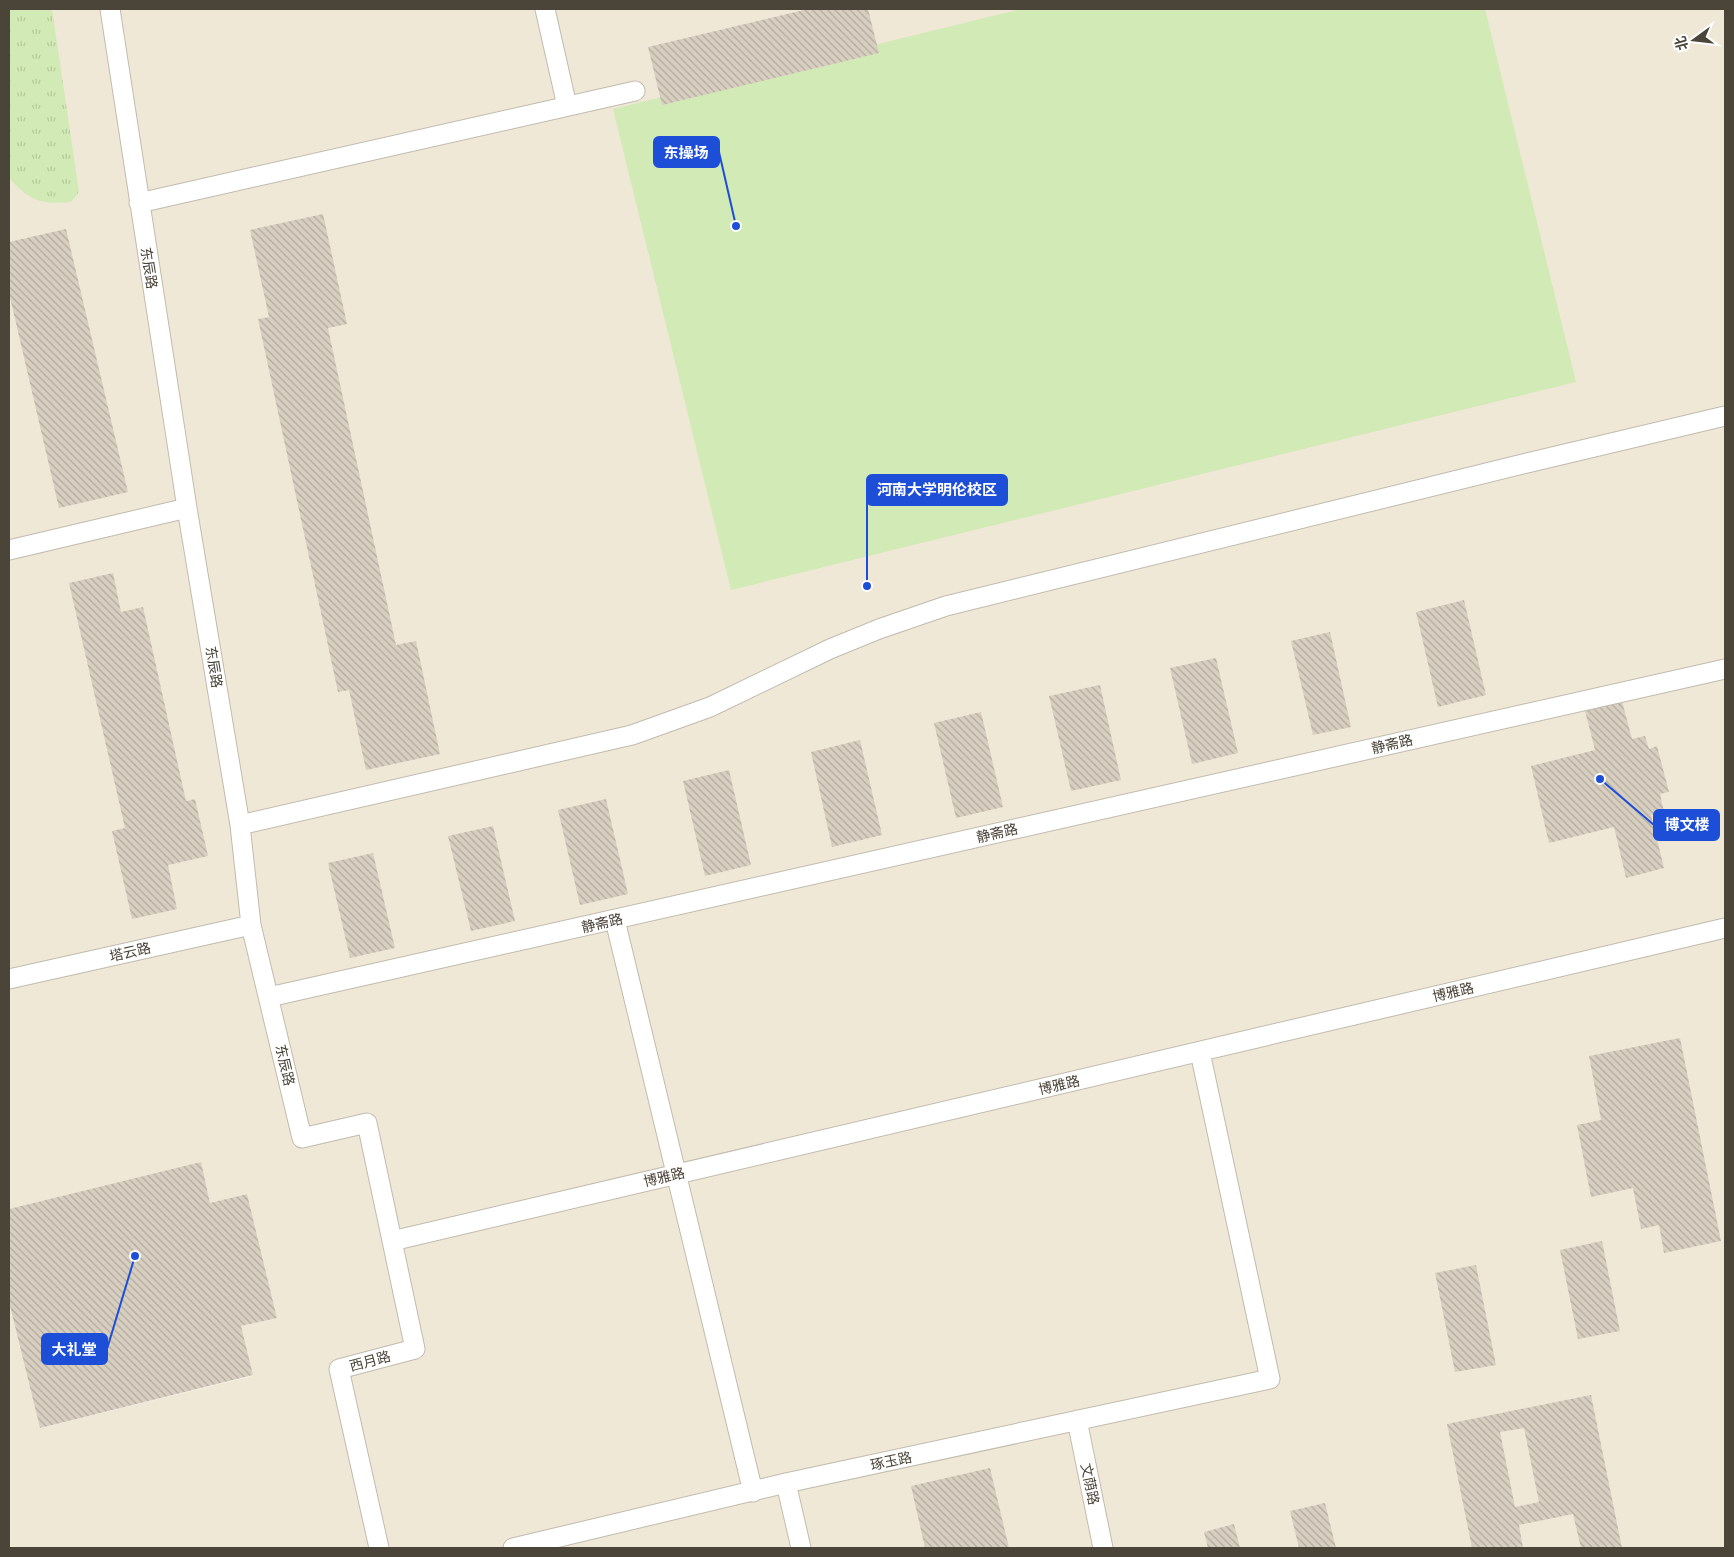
<svg xmlns="http://www.w3.org/2000/svg" width="1734" height="1557" font-family="Quicksand,'Noto Sans SC',sans-serif">
<style>
.education{fill:#efe8d6}
.grass{fill:url(#grass-tufts)}
.green{fill:#d2eab5}
.building{fill:url(#building-back-hatch);fill-rule:evenodd}
.lines{fill:none;stroke-linecap:round;stroke-linejoin:round}
.lane-casing{stroke:#c2bbae;stroke-width:21}
.lane{stroke:#fff;stroke-width:19}
.labels{text-anchor:middle;dominant-baseline:central;stroke-width:4;stroke-linejoin:round;paint-order:stroke}
.street-label{font-size:14px;fill:#4b4439;stroke:#fff}
.leader{fill:none;stroke:#1d4ed8;stroke-width:2}
.callout-dot{fill:#1d4ed8;stroke:#fff;stroke-width:2}
.callout{fill:#1d4ed8;stroke:#1d4ed8;stroke-width:2}
.callout-label{font-size:15px;text-anchor:middle;font-weight:bold;fill:#fff}
</style>
<defs>
<pattern id="grass-tufts" width="24" height="20" patternUnits="userSpaceOnUse" patternTransform="scale(1.25)"><rect width="24" height="20" fill="#d2eab5"/><path d="M3 7l-1-3M5 7V3M7 7l1-3M15 17l-1-3M17 17v-4M19 17l1-3" fill="none" stroke="#b6ca9c"/></pattern>
<pattern id="building-back-hatch" width="6" height="6" patternUnits="userSpaceOnUse" patternTransform="scale(1.25)"><rect width="6" height="6" fill="#d8cfc1"/><path d="M-1 5l2 2M0 0l6 6M5-1l2 2" fill="none" stroke="#b1aa9e"/></pattern>
</defs>
<rect width="100%" height="100%" fill="#f6f3ec"/>
<path class="education" d="M9 9H1725V1548H9V1302L40 1428 253 1376 241 1326 277 1317 247 1194 210 1203 201 1163 9 1209Z"/>
<path class="grass" d="M9 9H52L79 192 71 202C40 205 29 200 9 178Z"/>
<path class="green" d="M1021 9H1485L1576 382 731 590 613 109Z"/>
<path class="building" d="M808 9H868L879 53 662 105 648 47Z
M323 214 347 324 328 328 396 645 416 641 440 754 366 770 349 690 338 692 258 319 269 317 250 230Z
M66 229 128 492 59 508 9 293V242Z
M113 573 121 612 143 607 186 801 195 799 208 856 168 865 177 909 132 919 112 831 125 828 69 583Z
M1464 600 1486 695 1438 707 1416 612Z
M1330 632 1351 727 1313 735 1291 641Z
M1216 658 1238 753 1192 764 1170 668Z
M1100 685 1121 780 1071 791 1049 696Z
M1622 701 1632 739 1645 736 1649 749 1657 746 1669 792 1660 794 1664 812 1651 815 1664 868 1626 878 1614 827 1549 843 1531 766 1595 750 1585 711Z
M981 712 1003 807 956 818 934 723Z
M860 740 882 835 832 847 811 752Z
M729 770 751 865 705 876 683 781Z
M606 799 628 894 580 905 558 810Z
M493 826 515 921 471 931 448 836Z
M373 853 395 948 350 958 328 863Z
M1680 1038 1721 1241 1664 1253 1659 1225 1641 1229 1633 1188 1591 1197 1577 1125 1601 1120 1589 1056Z
M201 1162 210 1203 247 1194 277 1318 241 1326 253 1375 40 1428 9 1302V1209Z
M1602 1241 1620 1331 1578 1339 1560 1250Z
M1476 1265 1496 1365 1455 1372 1435 1273Z
M1591 1395 1622 1548H1581L1573 1514 1519 1525 1523 1548H1472L1447 1424ZM1524 1428 1539 1502 1515 1507 1500 1432Z
M990 1468 1009 1548H925L911 1486Z
M1325 1503 1336 1548H1299L1290 1511Z
M1234 1524 1240 1548H1208L1204 1532Z"/>
<g class="lines">
<g class="lane-casing">
<path id="lane" d="M110 9 187 508 240 825 251 925 302 1138 367 1123 415 1349 339 1369 379 1548
M545 9 567 106
M139 203 635 91
M9 550 187 508
M240 825 632 735 710 707 830 649 879 629 946 606 1527 463 1725 416
M615 920 753 1492
M9 979 251 925
M269 997 1725 669
M392 1241 1725 928
M1077 1420 1103 1548
M786 1483 801 1548
M513 1548 786 1483 1270 1379 1200 1052"/>
</g>
<use href="#lane" class="lane"/>
</g>
<g class="labels">
<g class="street-label">
<text transform="translate(149 268) rotate(81)">东辰路</text>
<text transform="translate(214 667) rotate(81)">东辰路</text>
<text transform="translate(1392 744) rotate(-13)">静斋路</text>
<text transform="translate(997 833) rotate(-13)">静斋路</text>
<text transform="translate(602 923) rotate(-13)">静斋路</text>
<text transform="translate(130 952) rotate(-13)">塔云路</text>
<text transform="translate(1453 992) rotate(-13)">博雅路</text>
<text transform="translate(285 1065) rotate(77)">东辰路</text>
<text transform="translate(1059 1085) rotate(-13)">博雅路</text>
<text transform="translate(664 1177) rotate(-13)">博雅路</text>
<text transform="translate(370 1361) rotate(-15)">西月路</text>
<text transform="translate(891 1461) rotate(-12)">琢玉路</text>
<text transform="translate(1090 1484) rotate(78)">文荫路</text>
</g>
</g>
<path class="leader" d="M736 226L719 152M867 586L867 490M1600 779L1654 825M135 1256L107 1349"/>
<g class="callout-dot">
<circle cx="736" cy="226" r="5"/>
<circle cx="867" cy="586" r="5"/>
<circle cx="1600" cy="779" r="5"/>
<circle cx="135" cy="1256" r="5"/>
</g>
<g class="callout">
<rect x="654" y="137" width="65" height="30" rx="5"/>
<rect x="867" y="475" width="140" height="30" rx="5"/>
<rect x="1654" y="810" width="65" height="30" rx="5"/>
<rect x="42" y="1334" width="65" height="30" rx="5"/>
</g>
<g class="callout-label">
<text x="686" y="158">东操场</text>
<text x="937" y="495">河南大学明伦校区</text>
<text x="1687" y="830">博文楼</text>
<text x="74" y="1355">大礼堂</text>
</g>
<rect width="1734" height="1557" fill="none" stroke="#4b4439" stroke-width="20"/>
<g transform="translate(1694 40) rotate(255)" stroke="#ffffff" stroke-width="4" paint-order="stroke">
<path d="M0-4L9 19L0 12L-9 19Z" fill="#4b4439"/>
<text y="-8" font-size="14" font-weight="bold" text-anchor="middle" fill="#4b4439">北</text>
</g>
</svg>
